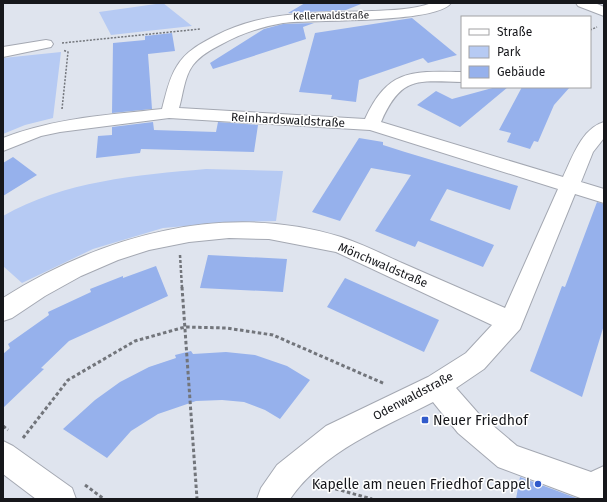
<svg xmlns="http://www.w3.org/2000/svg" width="607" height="502" font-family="'Fira Sans',sans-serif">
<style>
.green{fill:#b6caf3}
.building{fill:#96b1ec}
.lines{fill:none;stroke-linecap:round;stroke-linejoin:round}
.minor-casing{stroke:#a4a8b2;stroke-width:2}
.path-far2{stroke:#72757b;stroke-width:1.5;stroke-dasharray:2 1.5;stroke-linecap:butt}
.path-far1{stroke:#72757b;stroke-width:2.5;stroke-dasharray:3 2;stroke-linecap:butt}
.path{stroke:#72757b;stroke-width:3;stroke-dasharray:3.5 2.5;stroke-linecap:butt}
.minor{fill:#fff;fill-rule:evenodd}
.poi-dot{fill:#315bcb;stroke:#fff;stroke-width:1.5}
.labels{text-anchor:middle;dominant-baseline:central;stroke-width:3;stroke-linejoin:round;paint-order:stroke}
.far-street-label{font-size:10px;fill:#16171b;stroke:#fff}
.street-label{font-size:12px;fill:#16171b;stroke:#fff}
.near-poi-label{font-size:14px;fill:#16171b;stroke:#fff;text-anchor:start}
</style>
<rect width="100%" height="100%" fill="#dfe4ee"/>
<path class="green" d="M163 3 192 26 111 35 99 12Z
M61 52 53 118 25 125 3 134V58Z
M206 169 283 171 276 221 233 222 163 228 93 249 22 283 3 266V216C64 181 137 175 206 169Z"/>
<path class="building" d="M305 3H361V4L346 10 288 13Z
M412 18 457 55 428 63 423 58 359 80 356 102 331 99 332 95 299 92 315 33Z
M314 23 303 27 306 39 213 69 210 63 264 29 283 24Z
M172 33 175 51 148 54 152 109 112 113 113 43 145 40V36Z
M496 87H508L460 127 417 105 436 91 452 99Z
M522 87H570L554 105 538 142 534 141 530 149 507 142 511 133 499 130Z
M153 122 154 130 216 132 218 122 258 125 254 152 141 149 140 153 96 158 98 136 112 135V127Z
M359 138 383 142V145L405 152 518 186 510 210 447 189 430 220 494 245 483 267 418 241 415 247 375 231 411 175 371 168 340 221 312 212Z
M13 157 37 175 3 196V163Z
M597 202 604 204V325L582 397 530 371 562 286 565 287Z
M208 255 287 259 283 292 200 288Z
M156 266 168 296 69 341 41 368 44 369 3 408V354L10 348 8 344 49 315 48 312 91 292 90 289 123 276V278Z
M345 278 439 320 424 352 327 307Z
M191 351 193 354 226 352 255 355 287 366 310 380 280 419 265 410 244 402 222 400 196 401 158 414 131 431 107 458 63 429 95 400 120 382 149 367 176 358 175 355Z
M520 477 579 499H516Z"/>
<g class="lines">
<g class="minor-casing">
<path id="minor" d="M432 3H451C436 24 313 19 283 23 260 27 240 34 220 45 210 50 200 56 193 65 184 77 183 95 179 108L365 119C388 69 411 71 462 72V82C417 81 401 76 381 122L563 177C572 158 582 128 604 122V138L593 152 581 182 604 189V203L575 194 520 329 484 369 456 388 478 413 517 446 591 472 604 466V499H583L498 467 458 433 433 402C384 427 322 452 290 499H257L261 488 277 465 326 426 428 377 466 353 492 325 336 252 269 239 229 238 189 242 149 250 118 260 81 276 45 296 12 318 3 321V298C103 235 225 201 341 237 362 244 382 254 402 263 436 278 471 293 505 308L558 189 370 130 169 118 60 132 41 136 3 151V138C54 118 108 115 162 109 166 94 169 78 177 66 186 51 200 44 215 36 264 10 318 13 372 11 392 10 413 10 432 3Z
M576 3H595L604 7V16L578 6Z
M46 40 51 41 53 44 51 47 3 57V47Z
M3 441 13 446 72 488 76 499H36L3 474Z"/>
</g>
<path class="path-far2" d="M590 30 597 27
M62 43 200 29
M62 109 68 52 63 50"/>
<path class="path-far1" d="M180 255 182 288"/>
<path class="path" d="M182 287 197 499
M3 426 8 430
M23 438 68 380 135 341 185 327 226 328 273 335 385 384
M318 484 372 499
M85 485 104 499"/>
<use href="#minor" class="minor"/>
</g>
<g class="poi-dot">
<rect x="421" y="416" width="8" height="8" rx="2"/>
<circle cx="538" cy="484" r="4"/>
</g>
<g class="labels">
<g class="far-street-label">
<text transform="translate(331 16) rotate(-1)">Kellerwaldstraße</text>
</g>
<g class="street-label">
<text transform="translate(288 120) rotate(3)">Reinhardswaldstraße</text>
<text transform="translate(383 265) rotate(23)">Mönchwaldstraße</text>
<text transform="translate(413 396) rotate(-28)">Odenwaldstraße</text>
</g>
<g class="near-poi-label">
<text x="433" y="420">Neuer Friedhof</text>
<text x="530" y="484" text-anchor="end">Kapelle am neuen Friedhof Cappel</text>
</g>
</g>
<rect width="607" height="502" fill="none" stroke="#16171b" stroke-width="8"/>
<rect x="461" y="16" width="130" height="72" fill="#ffffff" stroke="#a2a2a4"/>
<rect x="469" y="29" width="20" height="6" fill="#ffffff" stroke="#a2a2a4"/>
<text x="497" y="36" font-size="12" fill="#16171b">Straße</text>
<rect x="469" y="46" width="20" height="12" fill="#b6caf3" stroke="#a2a2a4"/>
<text x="497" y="56" font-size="12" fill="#16171b">Park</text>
<rect x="469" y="66" width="20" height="12" fill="#96b1ec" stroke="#a2a2a4"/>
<text x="497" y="76" font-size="12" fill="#16171b">Gebäude</text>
</svg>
